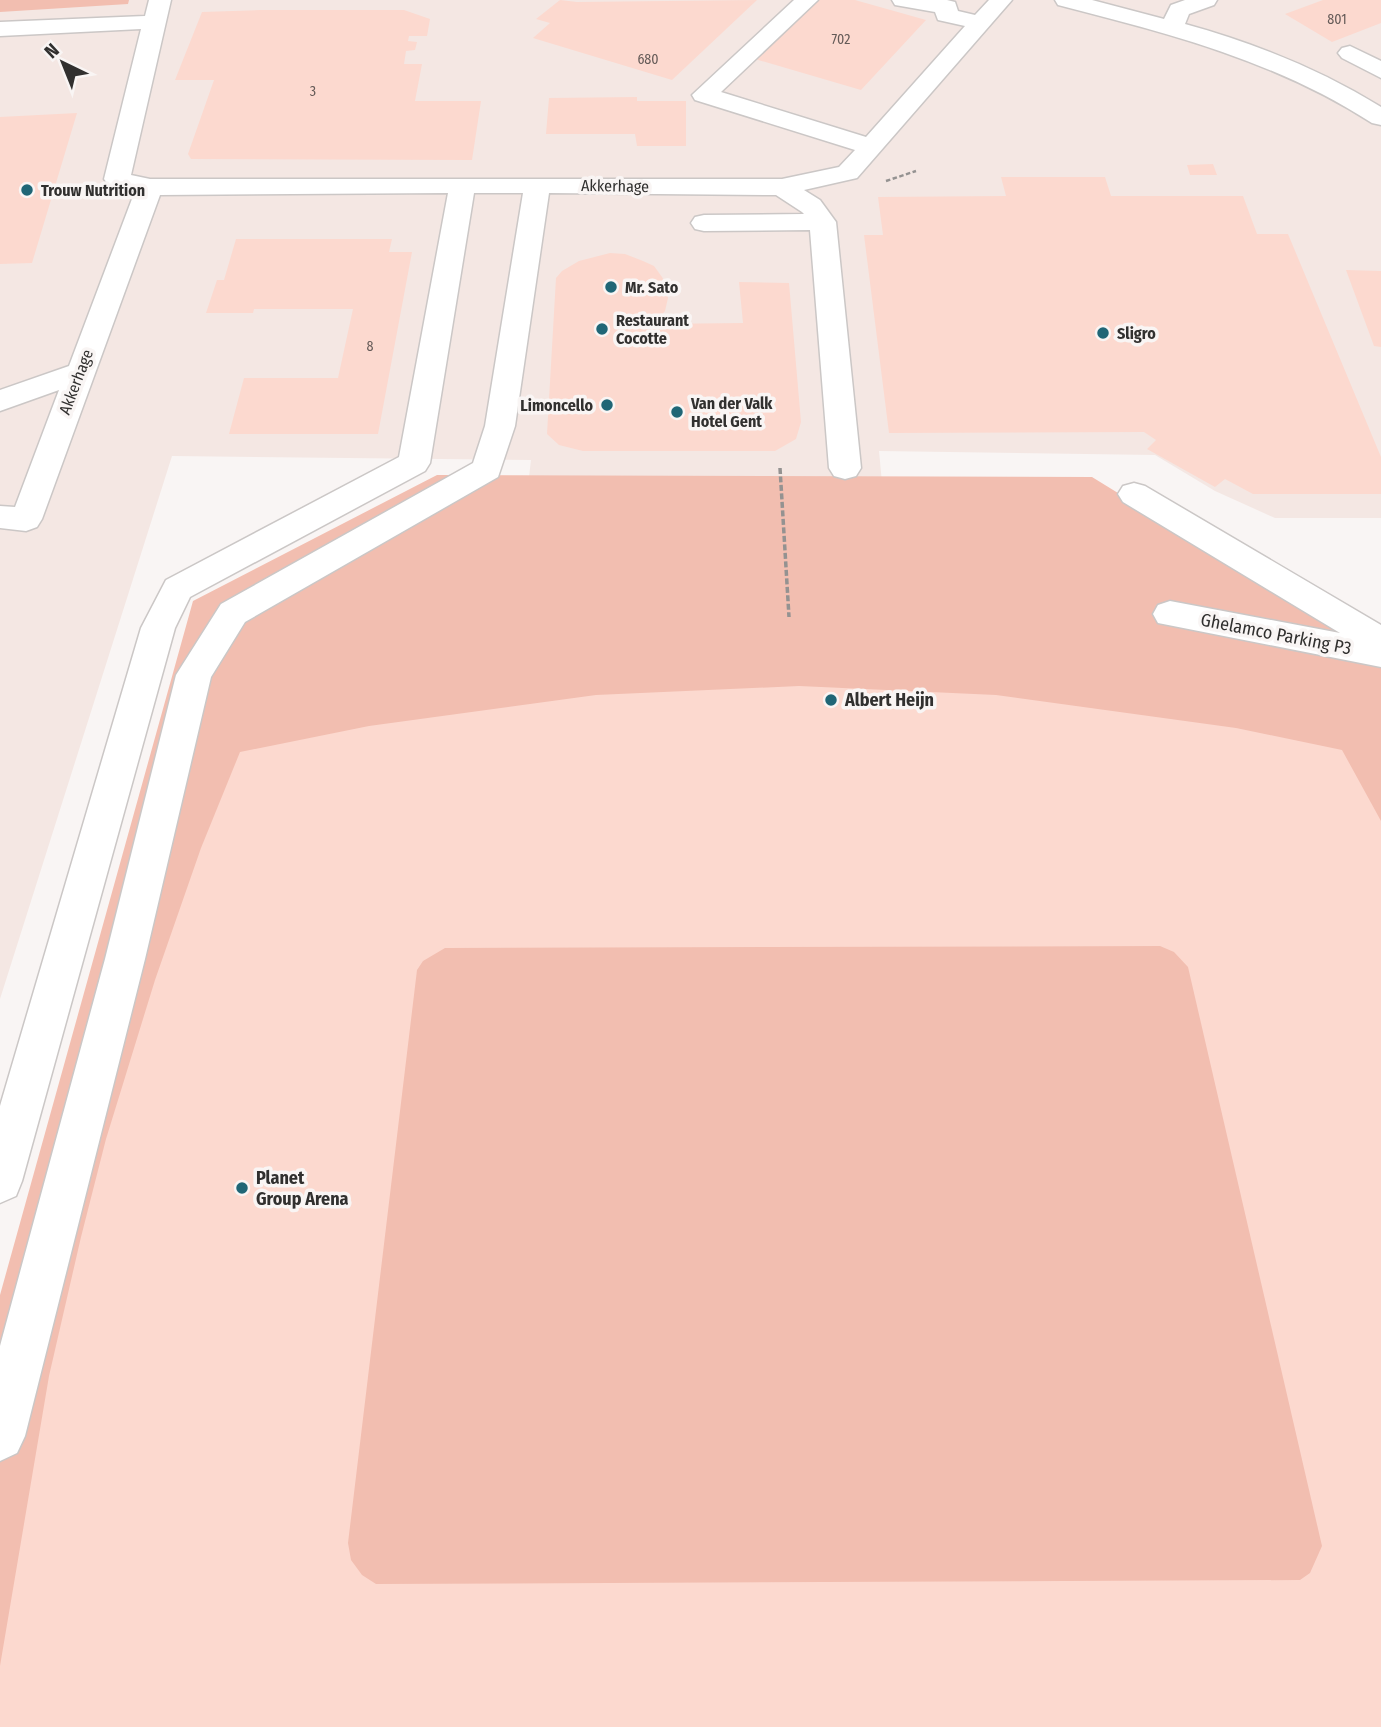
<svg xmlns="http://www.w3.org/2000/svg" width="1381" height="1727" font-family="'Fira Sans Condensed',sans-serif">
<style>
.built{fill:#f4e7e3}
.green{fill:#f2beb0}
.building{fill:#fcd9cf;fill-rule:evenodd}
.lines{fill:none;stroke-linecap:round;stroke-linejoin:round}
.minor-casing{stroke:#cbc7c6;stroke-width:3}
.path-far1{stroke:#949291;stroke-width:2.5;stroke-dasharray:4.5 2.5;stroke-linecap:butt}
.path{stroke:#949291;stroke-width:3.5;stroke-dasharray:6 2.5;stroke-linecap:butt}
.minor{fill:#fff;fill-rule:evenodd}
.poi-dot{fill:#206676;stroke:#f9f5f4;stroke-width:2.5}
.labels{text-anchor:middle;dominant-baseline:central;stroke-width:7;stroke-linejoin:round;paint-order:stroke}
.number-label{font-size:14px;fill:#645a57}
.far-street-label{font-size:16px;fill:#31302f;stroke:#f9f5f4}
.far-poi-label{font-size:16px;font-weight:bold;fill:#31302f;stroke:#f9f5f4;text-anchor:start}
.street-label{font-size:18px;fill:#31302f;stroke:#f9f5f4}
.poi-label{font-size:18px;font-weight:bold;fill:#31302f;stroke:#f9f5f4;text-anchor:start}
</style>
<rect width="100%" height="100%" fill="#f9f5f4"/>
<path class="built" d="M0 0H1381V518H1275L1215 491 1155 455 879 451 884 504 525 511 531 460 172 456 0 999Z"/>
<path class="green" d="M0 0H129L128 4 0 12Z
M437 475 1092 477 1381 655V1727H0V1295L193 601Z"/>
<path class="building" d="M560 0 577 2 757 0 672 80 533 38 550 23 536 19Z
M815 0H855L926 20 861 90 755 59Z
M1323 0H1381V23L1332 42 1285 14Z
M260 10H404L430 19 427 36H409L408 41 417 42 415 50 406 51 404 64H422L415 101H481L472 160 191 159 188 154 214 80H175L202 12Z
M637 97V101H686V146H637L635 134H546L549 98Z
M77 113 32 263 0 264V117Z
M1213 164 1217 175H1190L1187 165Z
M1001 177H1105L1111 196H1243L1257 234H1288L1381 457V494H1253L1225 479 1215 487 1147 449 1156 440 1144 432 889 433 864 235H883L878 197 1006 196Z
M236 239H392L389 252H412L378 434H229L244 378H338L353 309H254L253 313H206L217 280H224Z
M610 253 625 254 643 261 654 266 662 277 667 286 668 298 665 311 654 324 743 323 739 282 789 283 801 422 796 439 775 451H583L559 445 547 434 556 278 562 271 579 261Z
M1346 270 1381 271V347L1374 346Z
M799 686 996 695 1236 728 1342 750 1381 821V1727H0V1666L49 1376 81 1237 106 1139 155 980 201 848 240 752 369 726 596 695ZM1160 946 1174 952 1188 967 1322 1546 1310 1573 1300 1580 376 1584 362 1575 351 1560 348 1543 417 970 423 961 445 948Z"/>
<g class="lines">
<g class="minor-casing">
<path id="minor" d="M149 0H171L131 175 150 179H782L839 167 855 150 695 100 692 95 794 0H818L721 92 866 137 965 26 938 20 935 12 895 5 892 0H947L955 2 958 11 975 15 989 0H1012L857 178 804 190 820 200 836 222 861 468 856 476 845 479 834 476 829 468 810 230 704 231 695 229 691 223 695 217 704 215 804 214 802 212 776 195 549 193 515 426 498 477 245 622 211 677 145 959 25 1436 17 1453 0 1461V1346L105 959 176 675 221 604 473 463 485 426 523 193H474L430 463 425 471 190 597 175 628 22 1181 16 1196 0 1203V1106L141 628 166 580 399 457 448 193 160 195 42 519 37 527 26 531 0 528V506L15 507 59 390 0 411V390L69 366 135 191 108 184 104 179 141 29 0 36V22L145 16Z
M1055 0H1092L1164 19 1171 5 1185 0H1217L1214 5 1189 14 1185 24C1254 43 1320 69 1381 107V125L1372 123C1274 60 1170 34 1058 5Z
M1350 46 1381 61V78L1342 58 1338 53 1342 48Z
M1134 483 1145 486 1381 625V667L1158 623 1153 614 1158 605 1170 601 1340 633 1123 502 1118 494 1123 486Z"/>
</g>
<path class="path-far1" d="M886 181 916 171"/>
<path class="path" d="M780 468 789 617"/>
<use href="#minor" class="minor"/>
</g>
<g class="poi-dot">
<circle cx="27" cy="190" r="7"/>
<circle cx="611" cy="287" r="7"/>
<circle cx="602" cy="329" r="7"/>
<circle cx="1103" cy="333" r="7"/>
<circle cx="607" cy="405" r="7"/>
<circle cx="677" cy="412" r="7"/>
<circle cx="831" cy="700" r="7"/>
<circle cx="242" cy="1188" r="7"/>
</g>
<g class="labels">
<g class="number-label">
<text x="1337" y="19">801</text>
<text x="841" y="39">702</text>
<text x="648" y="59">680</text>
<text x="313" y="91">3</text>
<text x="370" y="346">8</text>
</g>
<g class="far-street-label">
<text transform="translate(615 186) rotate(1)">Akkerhage</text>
<text transform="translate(76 382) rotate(-69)">Akkerhage</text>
</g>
<g class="far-poi-label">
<text x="41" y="190">Trouw Nutrition</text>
<text x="625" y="287">Mr. Sato</text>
<text x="616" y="320">Restaurant<tspan x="616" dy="18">Cocotte</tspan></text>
<text x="1117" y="333">Sligro</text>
<text x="691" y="403">Van der Valk<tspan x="691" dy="18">Hotel Gent</tspan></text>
<text x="593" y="405" text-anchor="end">Limoncello</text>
</g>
<g class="street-label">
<text transform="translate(1276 634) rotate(11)">Ghelamco Parking P3</text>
</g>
<g class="poi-label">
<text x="845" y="700">Albert Heijn</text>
<text x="256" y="1178">Planet<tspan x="256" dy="21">Group Arena</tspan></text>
</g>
</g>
<g transform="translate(63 63) rotate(317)" stroke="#f9f5f4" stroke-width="5" paint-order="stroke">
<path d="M0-5L12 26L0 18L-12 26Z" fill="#31302f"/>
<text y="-10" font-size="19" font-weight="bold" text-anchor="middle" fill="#31302f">N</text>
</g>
</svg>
